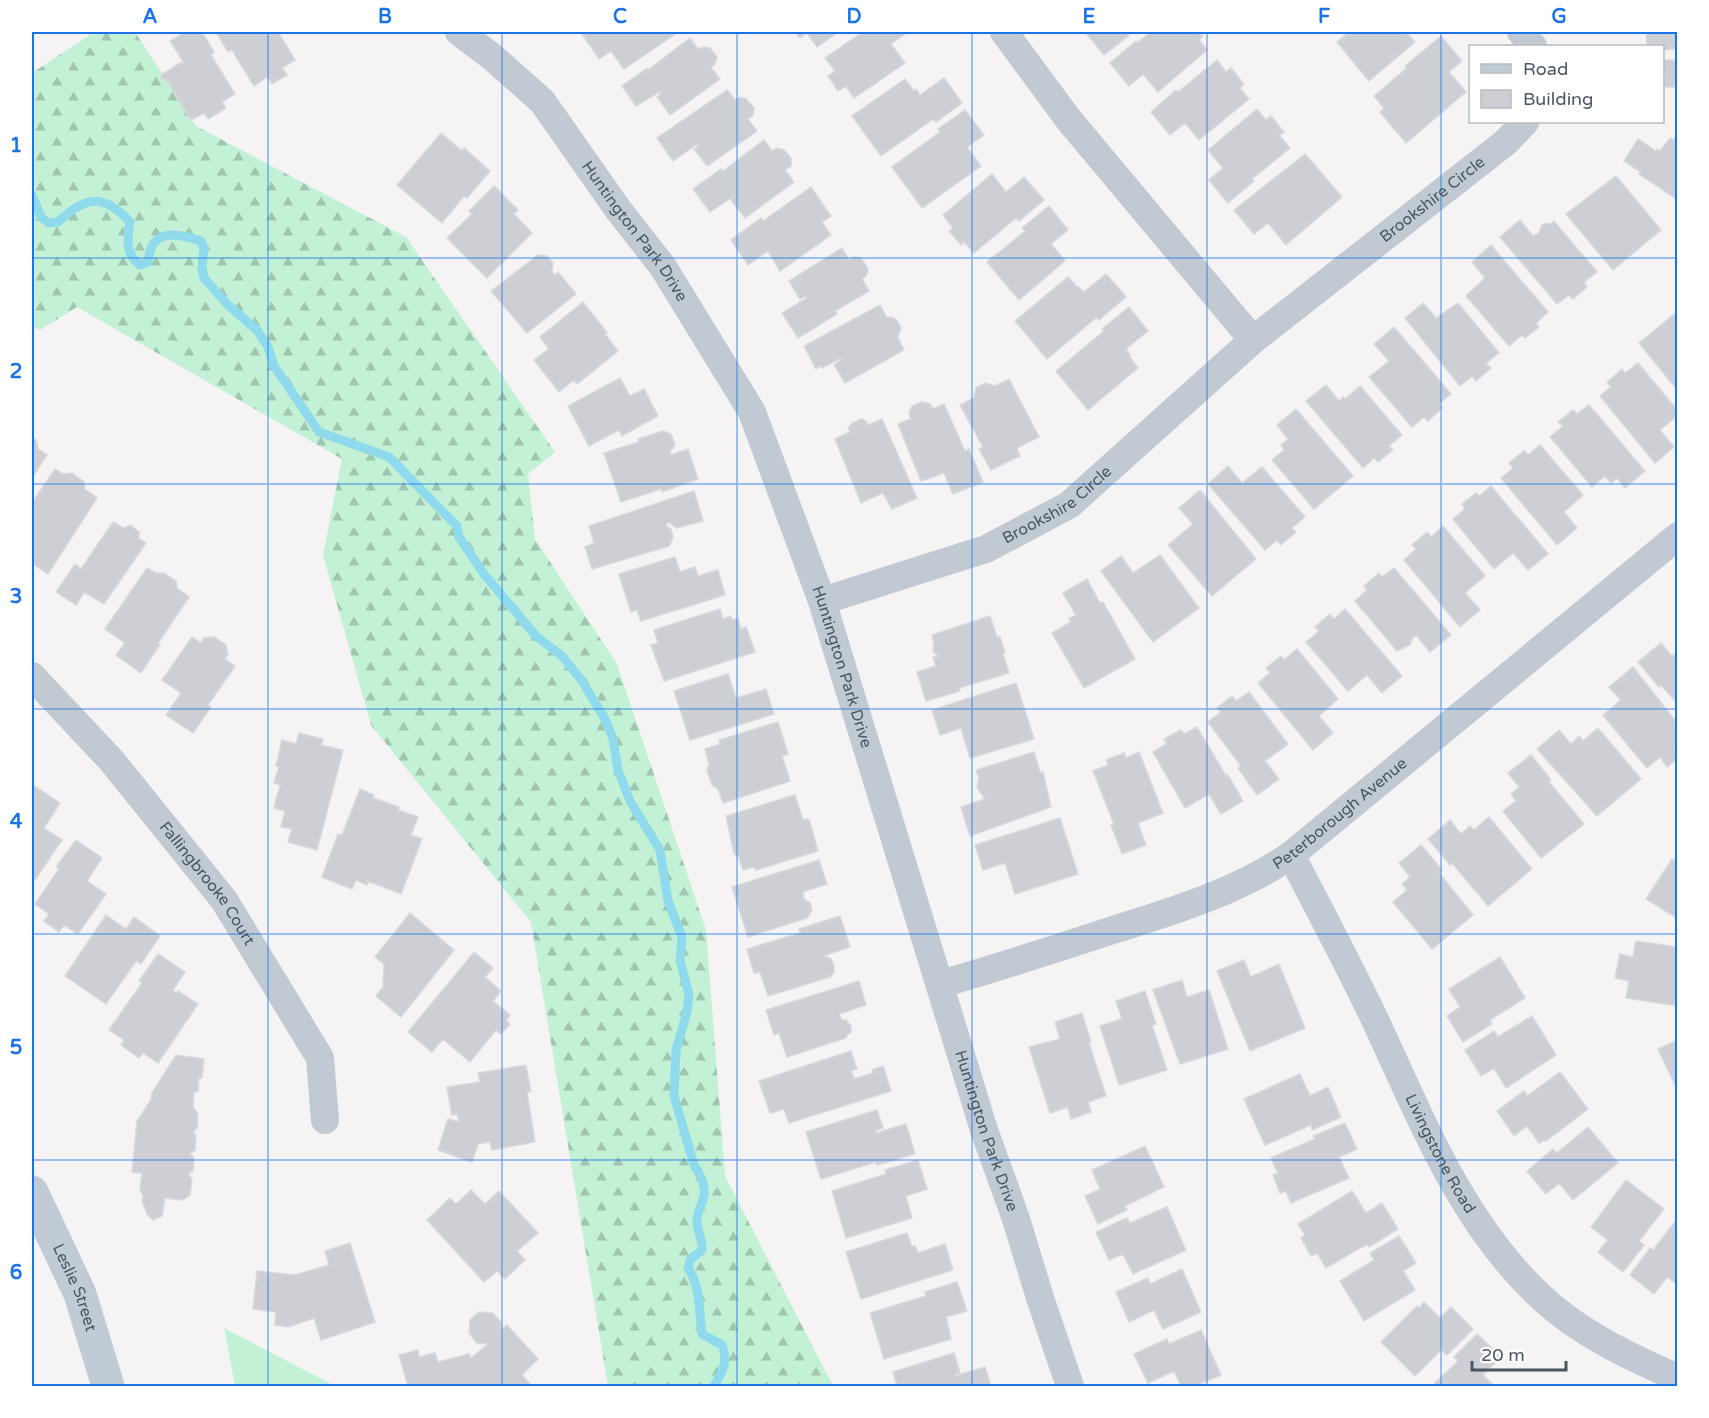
<svg xmlns="http://www.w3.org/2000/svg" width="1709" height="1418" font-family="'Varela Round',sans-serif">
<style>
.grass{fill:#c3f1d5}
.forest{fill:url(#forest-firs)}
.lines{fill:none;stroke-linecap:round;stroke-linejoin:round}
.stream{stroke:#90daee;stroke-width:9}
.building{fill:#cdcfd5;stroke:#d7d9de;stroke-width:1.5}
.street{stroke:#c1cad2;stroke-width:28}
.secondary{stroke:#c1cbd6;stroke-width:33}
.grid{fill:none;stroke:#1a73e8;stroke-width:1.5;stroke-opacity:0.55}
.labels{text-anchor:middle;dominant-baseline:central;stroke-width:5;stroke-linejoin:round;paint-order:stroke}
.street-label{font-size:16px;fill:#4a5661;stroke:#fff}
.neatline{fill:none;stroke:#1a73e8;stroke-width:2}
.grid-label{font-size:20px;text-anchor:middle;font-weight:bold;fill:#1a73e8}
</style>
<defs>
<pattern id="forest-firs" width="22" height="20" patternUnits="userSpaceOnUse" patternTransform="scale(1.5)"><rect width="22" height="20" fill="#c3f1d5"/><path d="M5 1l3.5 6h-7zM16 11l3.5 6h-7z" fill="#a0c6b0"/></pattern>
</defs>
<rect width="100%" height="100%" fill="#f5f3f3"/>
<path class="grass" d="M224 1328 335 1386H235Z"/>
<path class="forest" d="M94 32H135L196 126 406 237 555 452 528 474 535 539 617 664 706 930 725 1176 833 1386H608L531 922 371 725 323 555 342 459 77 307 40 330 32 326V73Z"/>
<g class="lines">
<path class="stream" d="M32 195 41 217 49 223 58 222C85 196 103 193 130 222 127 240 125 254 140 265L148 262C149 256 150 247 154 243 165 229 188 237 201 241L204 249 202 268 204 278 228 305 257 330 268 347 274 366 319 432 389 457 457 526 459 537 484 574 536 636 562 656 582 681 605 719 613 739 618 770 630 801 660 850 668 901 682 937 680 960 689 995 687 1012 676 1050 674 1096 694 1165C700 1173 706 1186 704 1196 702 1205 696 1213 697 1223 698 1233 703 1240 702 1250L690 1260 688 1268C701 1286 699 1313 702 1334L722 1345C729 1362 722 1372 714 1386"/>
</g>
<path class="building" d="M186 32H202L214 52 211 55 235 94 222 102 226 108 208 119 204 113 191 120 166 79 163 80 161 75 180 63H184L170 41Z
M216 32H278L295 60 282 68 287 75 272 84 267 77 254 86 232 50 228 52Z
M586 32H678L624 69 611 51 599 59 582 34Z
M795 32H838L817 47 807 33 800 38Z
M863 32H908L891 44 905 63 854 98 846 86 838 91 828 76 835 71 825 58Z
M1085 32H1127L1129 35 1104 55Z
M1151 32H1199L1203 36 1199 40 1207 50 1158 92 1143 74 1129 86 1110 63 1136 41 1137 43Z
M1349 32H1406L1415 42 1369 81 1337 42Z
M1646 32H1678V49L1662 50V46H1647Z
M1441 36 1462 61 1449 72 1466 92 1406 143 1380 112 1384 108 1374 96 1407 68 1405 66Z
M690 38 698 49 703 47 710 48 717 57 715 64 711 67 720 79 670 115 657 97 661 94 659 92 636 106 622 86 647 68 648 70Z
M1217 60 1226 72 1231 68 1244 84 1240 88 1249 99 1199 140 1185 123 1170 135 1151 112 1176 90 1178 92Z
M1664 60H1678V87H1665Z
M944 78 962 103 936 122 933 119 881 156 852 116 905 79 914 91 916 89 920 95Z
M727 90 735 100 740 97 746 99 754 108 753 115 748 119 757 131 707 166 694 149 698 146 697 144 673 161 657 138Z
M1257 109 1266 120 1271 116 1284 132 1279 135 1290 148 1252 179 1254 181 1228 203 1209 180 1223 168 1208 150Z
M965 110 984 135 967 147 981 166 922 208 892 167 940 132 938 129Z
M441 133 462 151 464 148 490 171 467 198 464 196 442 223 397 185Z
M1678 133V200L1639 174 1641 172 1624 161 1638 139 1656 151 1657 149 1660 151 1670 138 1673 140Z
M764 140 772 151 777 148 784 150 791 158V166L785 170 794 182 745 218 731 200 734 196 710 212 693 189 721 169 723 171Z
M1305 154 1342 197 1286 245 1268 223 1254 234 1234 210Z
M992 174 1006 192 1024 177 1044 200 1019 221 1016 218 974 253 964 242 961 245 949 231 953 228 943 215Z
M1616 176 1661 230 1613 270 1566 214Z
M494 186 518 210 514 214 532 233 487 278 447 238 472 214 469 211Z
M811 187 831 216 822 222 831 235 780 271 768 251 748 265 731 240 761 218 763 221Z
M1049 206 1068 230 1051 244 1065 261 1019 300 987 262 1025 231 1022 228Z
M1520 220 1533 236 1539 233 1542 225 1548 223 1551 224 1554 221 1597 272 1584 282 1587 287 1573 299 1569 295 1557 304 1500 237Z
M1491 245 1548 312 1536 323 1539 327 1525 338 1522 335 1509 346 1466 296 1485 278 1472 262Z
M842 248 849 260 854 257 861 258 868 269 866 276 862 279 869 291 835 311 837 314 798 338 782 313 807 298 806 296 800 299 789 281Z
M538 255 547 256 553 263 552 272 555 275 558 272 576 294 527 333 491 291Z
M1106 274 1126 297 1099 320 1097 317 1047 359 1015 321 1068 277 1078 288 1079 287 1084 292Z
M583 302 605 330 607 333 605 334 618 351 577 384 574 380 559 392 534 360 549 349 540 337Z
M1423 303 1436 318 1458 303 1499 353 1486 363 1491 368 1476 381 1472 376 1460 386 1405 318Z
M880 305 887 318 891 317 896 319 901 328 899 334 897 336 904 350 845 383 834 365 841 360V358L822 368 821 366 816 369 804 346Z
M1129 307 1148 331 1126 349 1130 355 1129 356 1138 368 1088 410 1056 371 1104 331 1102 329Z
M1678 311V391L1639 343Z
M1394 327 1451 394 1439 404 1442 408 1428 421 1424 417 1412 427 1369 377 1389 361 1374 344Z
M1638 363 1678 411V415L1660 430 1674 447 1655 463 1600 396 1611 387 1607 382 1622 369 1625 373Z
M620 378 630 396 644 389 658 416 622 436 619 430 589 446 568 406Z
M1009 379 1039 437 1017 448 1020 456 991 470 979 449 983 447 960 405 974 398 976 388 985 383 995 386Z
M1326 385 1339 401 1343 397 1345 399 1360 386 1402 435 1389 446 1393 450 1378 462 1374 458 1363 468 1306 401Z
M922 402 930 404 933 409 944 404 965 451 969 449 983 482 953 494 944 473 921 481 898 424 911 419 909 413 912 406Z
M1589 405 1645 471 1625 488 1617 478 1611 483 1605 476 1592 487 1550 437 1563 426 1558 422 1573 410 1577 414Z
M1296 409 1353 476 1314 509 1272 460 1284 450 1281 445 1288 439 1277 425Z
M861 419 866 421 868 425 882 419 917 498 892 509 883 493 861 503 835 439 850 432 848 428 852 423Z
M663 431 671 434 675 445 670 452 671 455 688 449 698 479 662 492 661 489 621 502 604 453 639 442 638 439Z
M32 437 36 440 38 449 47 455 32 478Z
M1540 445 1583 495 1564 512 1577 528 1557 545 1501 478 1513 468 1509 463 1524 451 1528 455Z
M1228 466 1242 483 1262 467 1305 517 1292 528 1296 532 1281 545 1277 540 1265 550 1208 484Z
M55 469 63 474 72 473 84 482 85 489 97 498 48 574 32 563V503Z
M1491 486 1548 554 1528 570 1513 553 1494 569 1453 519 1465 509 1462 504 1476 493 1479 496Z
M1200 490 1256 559 1212 596 1168 545 1193 524 1179 508Z
M694 491 703 521 677 528 668 522 666 526 671 529 673 538 669 546 592 569 585 547 594 543 589 526Z
M113 522 123 528 130 525 139 532V539L146 543 104 604 84 592 76 605 56 592 75 564 81 569Z
M1443 526 1485 576 1465 593 1480 610 1460 627 1404 560 1416 549 1412 545 1427 532 1431 537Z
M1160 555 1199 608 1153 642 1101 571 1121 556 1133 573Z
M675 557 680 572 695 567 698 576 718 570 725 595 641 621 637 610 631 612 619 574Z
M147 568 156 573H164L176 581 177 588 189 597 158 643 160 644 141 673 116 655 125 643 105 629Z
M1394 568 1451 635 1430 652 1416 635 1412 639 1410 645 1397 651 1355 601 1367 590 1364 586 1379 573 1382 577Z
M1087 579 1100 603 1103 602 1135 659 1084 688 1052 633 1071 622 1069 619 1076 615 1063 593Z
M720 609 723 619 731 616 732 620 738 618 741 629 746 627 755 652 664 681 651 645 658 643 654 630Z
M1345 609 1402 676 1382 693 1367 675 1348 691 1306 642 1319 631 1315 627 1330 614 1334 619Z
M990 616 997 637H1000L1005 652 1003 654 1009 673 959 688 960 691 926 701 917 672 936 666 933 657H939L933 651 934 644 932 635Z
M192 637 201 643 204 638 214 637 226 645 228 654 225 659 235 666 208 705 211 707 193 733 166 715 181 693 162 680Z
M1661 643 1672 656 1678 652V704L1661 685 1659 687 1638 662Z
M1297 649 1338 699 1319 716 1333 733 1313 750 1258 683 1270 673 1266 668 1281 656 1284 660Z
M1633 667 1678 724V744L1675 746 1678 749V758L1667 767 1660 757 1647 768 1603 715 1621 700 1609 687Z
M728 674 736 698 766 689 774 714 690 740 674 691Z
M1016 683 1034 739 970 758 961 728 940 735 932 710Z
M1249 692 1288 744 1265 761 1279 779 1257 795 1238 768 1241 766 1208 722 1221 712 1217 708 1232 696 1236 701Z
M778 722 788 754 782 756 790 781 723 803 718 789 712 785 707 771 709 764 705 749 720 744 719 740Z
M1197 727 1226 776 1228 775 1243 801 1221 814 1209 794 1185 808 1153 752 1166 744 1164 739 1181 730 1184 734Z
M1598 728 1641 779 1597 816 1537 749 1559 730 1571 744 1579 736 1583 741Z
M299 733 323 739 321 745 343 750 317 850 288 842 292 829 281 827 285 811 274 808 280 785 274 783 279 767 276 766 282 740 296 744Z
M1034 752 1040 772H1043L1051 807 970 836 961 807 985 799 977 787 979 778 976 770Z
M1139 752 1163 813 1138 823 1146 845 1122 854 1111 825 1114 824 1093 771 1108 765 1106 760 1124 753 1126 758Z
M1531 755 1551 780 1549 782 1584 824 1541 858 1503 811 1516 801 1511 794 1519 787 1508 773Z
M33 785 60 803 44 828 62 840 35 880 32 878Z
M360 789 374 795 373 798 399 807 398 810 418 817 411 835 422 839 401 894 368 881 367 885 356 880 352 889 322 877 338 834 342 835Z
M795 795 803 820 809 819 818 851 756 870 754 867 743 870 739 857 734 854 726 816Z
M1489 817 1532 869 1488 906 1452 863 1450 865 1428 839 1450 820 1461 834 1470 826 1474 830Z
M1060 818 1078 874 1015 894 1005 863 983 870 975 845Z
M76 840 102 858 87 881 106 894 78 934 64 925 59 932 44 921 49 914 35 904 59 869 56 867Z
M1421 845 1442 870 1439 873 1473 915 1432 949 1393 902 1407 890 1402 884 1410 877 1399 863Z
M1672 859 1678 862V919L1646 899Z
M819 860 827 884 803 892 804 899 810 903 812 910 807 918 748 937 732 887Z
M410 913 454 950 401 1017 376 996 383 987 384 964 375 957Z
M106 915 126 929 134 917 160 936 141 964 136 961 106 1004 65 976Z
M840 916 850 947 823 956 830 958 834 965V972L830 977 768 996 760 972 754 973 747 949 800 933 799 929Z
M1636 941 1677 947 1678 944 1677 1006 1626 998 1629 981 1615 978 1620 954 1633 957Z
M474 952 493 968 485 977 501 991 493 1001 510 1015 506 1020 510 1024 501 1034 496 1030 470 1062 443 1039 432 1052 408 1032Z
M158 954 185 972 173 990 176 993 178 991 198 1004 158 1063 143 1053 139 1058 121 1045 124 1040 109 1030 142 983 139 981Z
M1500 957 1525 998 1490 1020 1492 1024 1463 1042 1447 1016 1460 1007 1449 989Z
M1244 960 1251 977 1279 964 1305 1028 1250 1051 1217 971Z
M1182 980 1187 997 1209 990 1228 1049 1180 1064 1153 990Z
M859 981 866 1005 839 1014 842 1020H846L851 1026V1032L846 1036V1038L787 1057 779 1033 774 1035 766 1010Z
M1145 991 1156 1024 1152 1025 1167 1070 1119 1085 1100 1026 1122 1019 1116 1001Z
M1082 1013 1091 1042 1089 1043 1106 1096 1088 1102 1091 1112 1071 1119 1068 1107 1050 1113 1029 1047 1060 1039 1055 1022Z
M1532 1016 1556 1055 1506 1088 1494 1068 1481 1076 1465 1050 1494 1031 1498 1037Z
M1678 1040V1091L1658 1049Z
M851 1051 857 1069 851 1071 854 1079 873 1073 872 1070 883 1066 891 1091 789 1123 784 1109 770 1113 759 1081Z
M176 1055 204 1059 202 1078H199L198 1092H194L193 1107 198 1114 197 1128 193 1132 196 1136 195 1150 190 1153 194 1158 193 1171 188 1174 192 1179 190 1195 183 1200 165 1198 162 1216 153 1220 147 1214 142 1201 143 1196 140 1190 142 1173 132 1172 137 1121 151 1100 152 1093Z
M526 1065 531 1092H527L535 1142 492 1150 490 1142 478 1144 472 1162 438 1150 448 1119 459 1122 457 1114 452 1115 447 1087 480 1082 478 1073Z
M1560 1072 1588 1109 1546 1141 1545 1140 1539 1143 1527 1126 1514 1136 1497 1111 1524 1091 1527 1096Z
M1300 1074 1310 1096 1328 1087 1341 1117 1312 1130 1311 1125 1265 1145 1244 1099Z
M877 1110 883 1128 876 1130V1133L906 1124 915 1154 877 1165 876 1162 821 1179 806 1132Z
M1345 1123 1357 1149 1339 1157 1349 1178 1291 1203 1286 1191 1280 1193 1273 1175 1278 1173 1271 1158 1315 1139 1313 1136Z
M1588 1127 1618 1163 1573 1200 1559 1183 1546 1194 1527 1171 1553 1149 1557 1153Z
M1145 1146 1164 1187 1125 1206 1127 1210 1098 1224 1085 1196 1100 1189 1092 1170Z
M918 1160 927 1189 906 1196 912 1218 846 1238 832 1191 886 1174 885 1170Z
M1626 1180 1664 1209 1639 1241 1644 1245 1623 1272 1598 1252 1608 1240 1591 1227Z
M471 1190 485 1204 499 1191 538 1233 517 1251 525 1260 505 1279 497 1271 484 1282 427 1220 450 1198 456 1204Z
M1352 1191 1366 1213 1382 1203 1398 1229 1369 1247 1367 1244 1326 1268 1317 1253 1311 1256 1301 1238 1305 1235 1298 1224Z
M1167 1207 1186 1250 1133 1274 1123 1254 1109 1260 1096 1232 1127 1218 1130 1223Z
M1678 1218V1285L1667 1277 1654 1294 1630 1275 1650 1248 1653 1250Z
M907 1233 912 1247 915 1246 918 1253 945 1244 953 1270 861 1299 846 1252Z
M1399 1236 1416 1263 1403 1271 1415 1290 1364 1321 1340 1281 1374 1260 1370 1253Z
M350 1243 375 1322 321 1340 314 1318 288 1327 275 1325 276 1312 253 1309 257 1271 295 1275 329 1265 325 1251Z
M1182 1269 1201 1312 1163 1329 1154 1310 1129 1322 1116 1292 1148 1278 1150 1284Z
M957 1282 967 1311 946 1317 951 1339 884 1359 870 1313 926 1296 925 1292Z
M1424 1302 1440 1318 1451 1307 1473 1329 1447 1355 1441 1350 1415 1376 1381 1342 1417 1306 1419 1308Z
M479 1312 493 1313 501 1322V1330L507 1325 538 1359 522 1375 532 1386H424V1384L408 1386 399 1355 418 1350 419 1357 435 1353 438 1362 469 1354 471 1358 488 1344 477 1343 469 1333 470 1320Z
M1201 1330 1221 1375 1195 1386H1181L1174 1371 1148 1383 1134 1354 1167 1339 1169 1344Z
M1477 1334 1501 1357 1483 1375 1494 1386H1432L1458 1361 1454 1357Z
M954 1353 960 1373 955 1374V1376L985 1367 991 1386H897L893 1372Z"/>
<g class="lines">
<g class="street">
<path id="s1" d="M459 32 491 56 542 101 617 208 663 267 752 412 822 601 984 1130 1016 1219 1041 1301 1070 1386"/>
<path d="M1004 32 1069 120 1253 340"/>
<path d="M1521 32 1533 46"/>
<path id="s2" d="M822 601 986 549 1069 505 1253 340 1506 142 1525 122"/>
<path id="s3" d="M32 676 111 760 224 900 320 1058 325 1120"/>
<path id="s4" d="M1291 855C1320 911 1349 965 1376 1022 1421 1118 1461 1223 1541 1297 1579 1333 1630 1357 1678 1378"/>
<path id="s5" d="M941 984C996 968 1052 950 1107 932 1170 912 1236 893 1291 855L1678 536"/>
</g>
<path class="secondary" id="s6" d="M32 1192 80 1294 108 1386"/>
</g>
<path class="grid" d="M268 32V1386M502 32V1386M737 32V1386M972 32V1386M1207 32V1386M1441 32V1386M32 258H1678M32 484H1678M32 709H1678M32 934H1678M32 1160H1678"/>
<g class="labels">
<g class="street-label">
<text stroke="none"><textPath href="#s2" startOffset="741">Brookshire Circle</textPath></text>
<text stroke="none"><textPath href="#s1" startOffset="268">Huntington Park Drive</textPath></text>
<text stroke="none"><textPath href="#s2" startOffset="256">Brookshire Circle</textPath></text>
<text stroke="none"><textPath href="#s1" startOffset="754">Huntington Park Drive</textPath></text>
<text stroke="none"><textPath href="#s5" startOffset="438">Peterborough Avenue</textPath></text>
<text stroke="none"><textPath href="#s3" startOffset="272">Fallingbrooke Court</textPath></text>
<text stroke="none"><textPath href="#s1" startOffset="1240">Huntington Park Drive</textPath></text>
<text stroke="none"><textPath href="#s4" startOffset="334">Livingstone Road</textPath></text>
<text stroke="none"><textPath href="#s6" startOffset="105">Leslie Street</textPath></text>
</g>
</g>
<rect width="1709" height="1418" fill="none" stroke="#ffffff" stroke-width="66"/>
<rect x="1469" y="45" width="195" height="78" fill="#ffffff" stroke="#b7bbc0" stroke-width="1.5"/>
<rect x="1481" y="64" width="30" height="9" fill="#c1cbd6" stroke="#b7bbc0" stroke-width="1.5"/>
<text x="1523" y="75" font-size="18" fill="#4a5661">Road</text>
<rect x="1481" y="90" width="30" height="18" fill="#cdcfd5" stroke="#b7bbc0" stroke-width="1.5"/>
<text x="1523" y="105" font-size="18" fill="#4a5661">Building</text>
<path d="M1472 1361v9h94v-9" fill="none" stroke="#4a5661" stroke-width="3"/>
<text x="1481" y="1361" font-size="18" fill="#4a5661" stroke="#ffffff" stroke-width="4.5" paint-order="stroke">20 m</text>
<rect x="33" y="33" width="1643" height="1352" class="neatline"/>
<g class="grid-label">
<text x="150" y="23">A</text>
<text x="385" y="23">B</text>
<text x="620" y="23">C</text>
<text x="854" y="23">D</text>
<text x="1089" y="23">E</text>
<text x="1324" y="23">F</text>
<text x="1559" y="23">G</text>
<text x="16" y="152">1</text>
<text x="16" y="378">2</text>
<text x="16" y="603">3</text>
<text x="16" y="828">4</text>
<text x="16" y="1054">5</text>
<text x="16" y="1279">6</text>
</g>
</svg>
